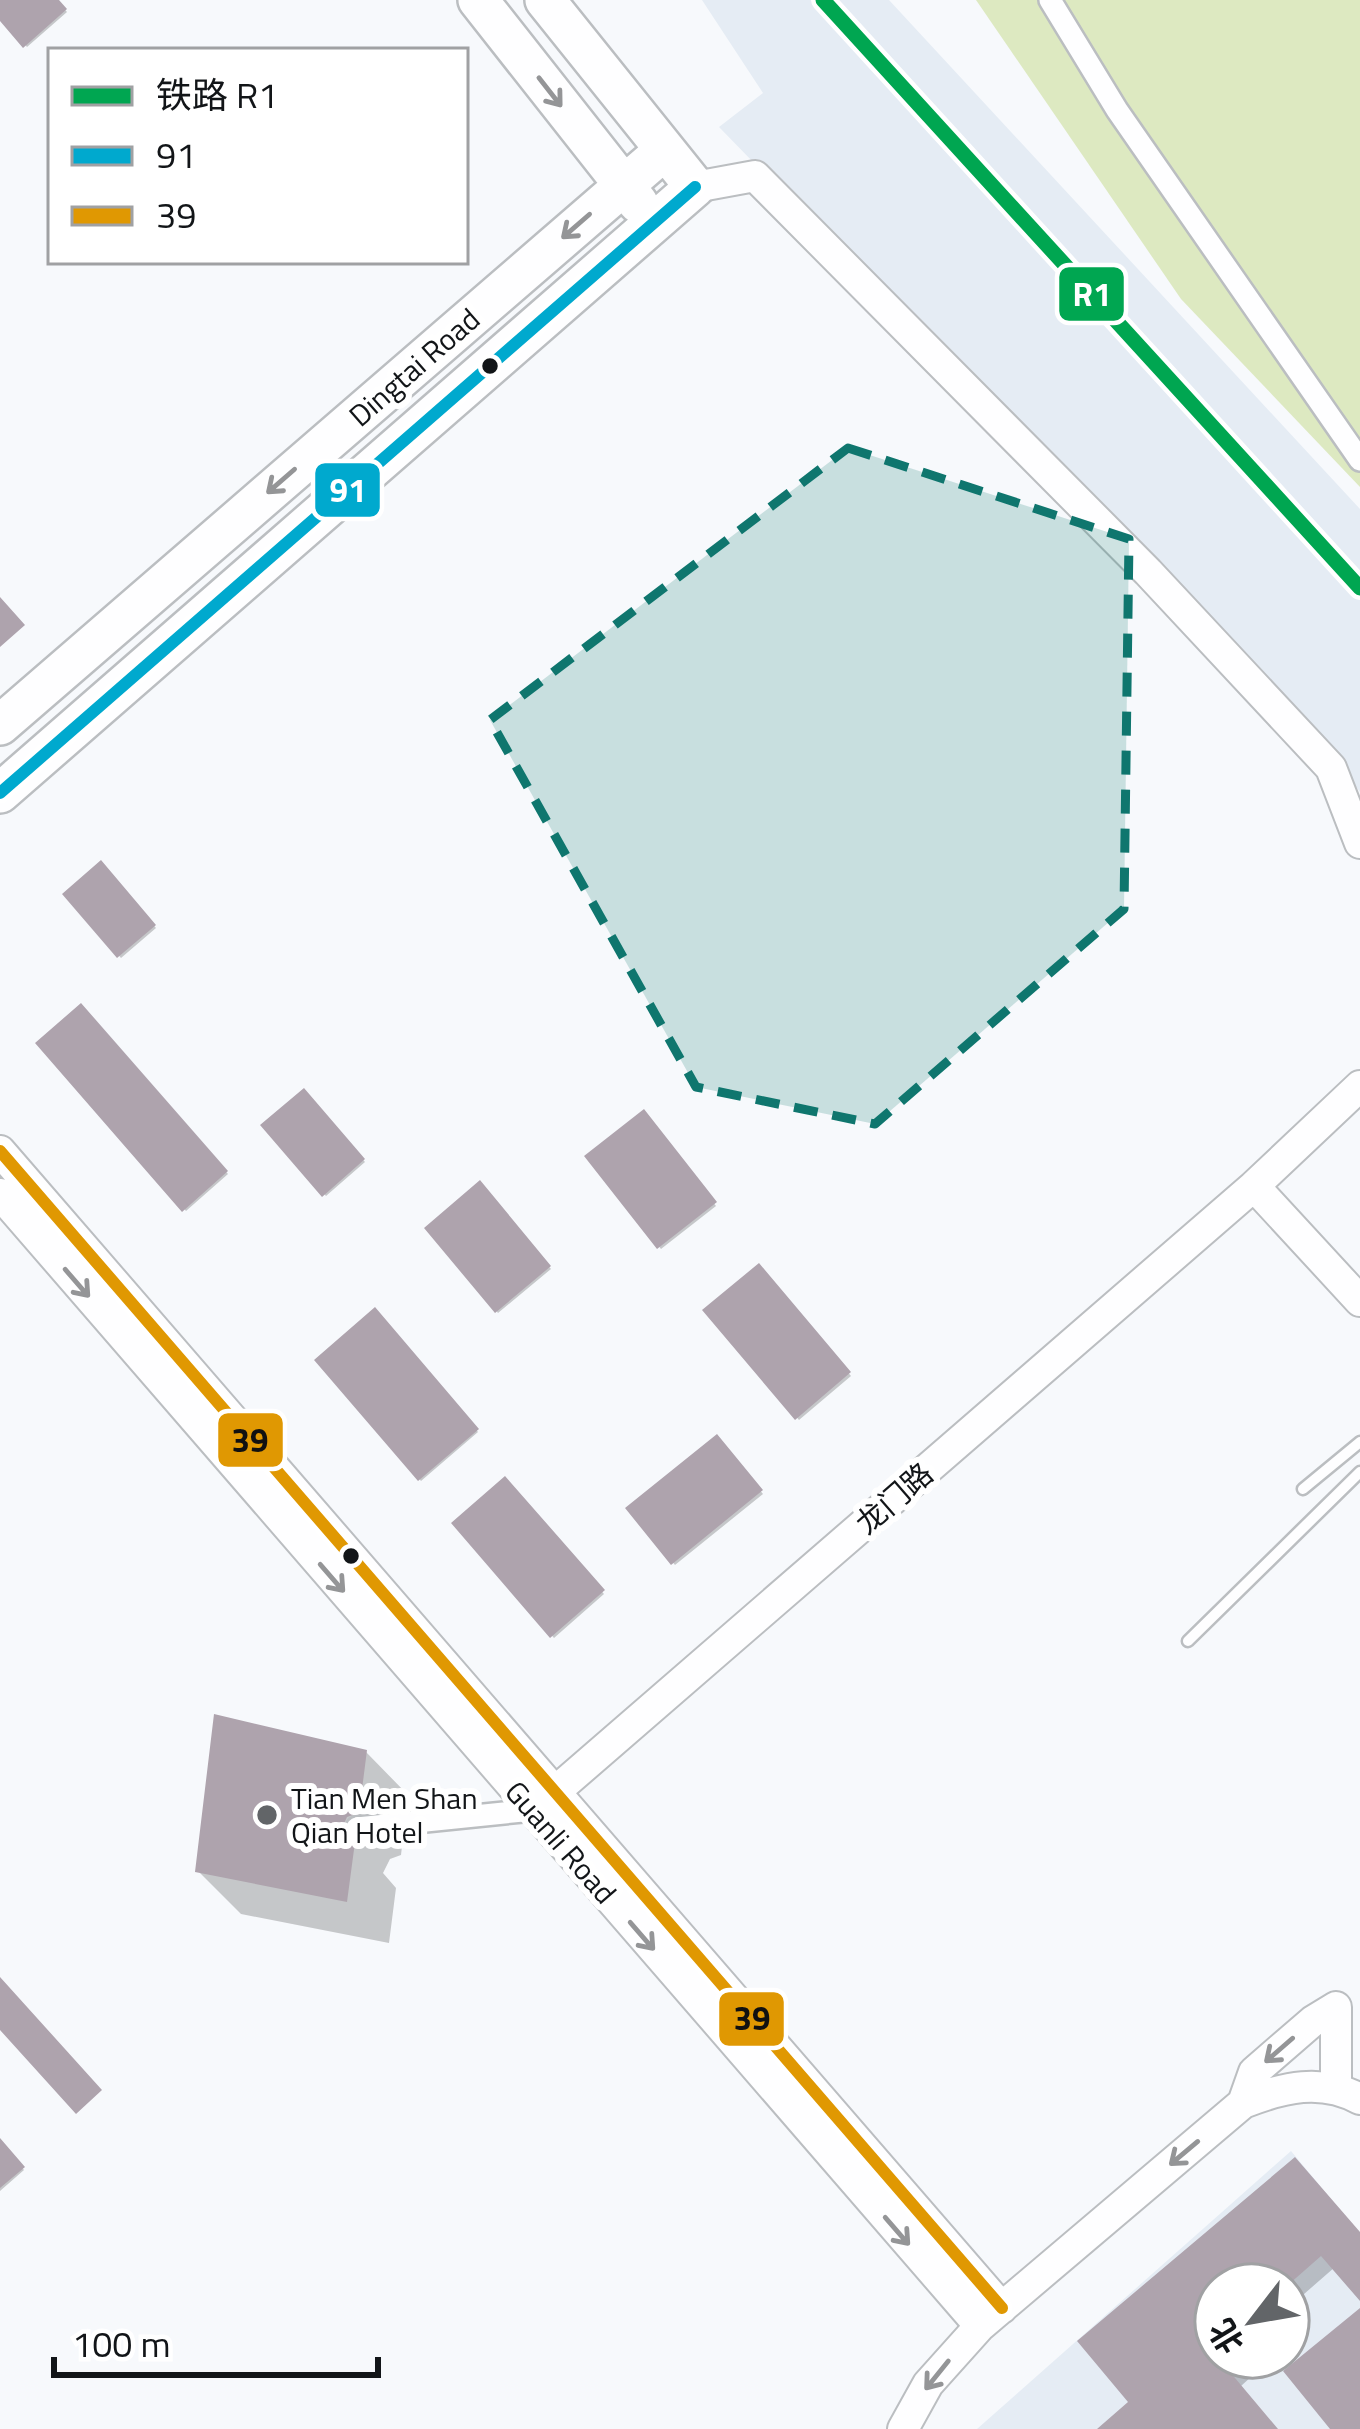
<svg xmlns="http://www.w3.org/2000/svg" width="1360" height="2429" font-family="'Titillium Web','Noto Sans SC',sans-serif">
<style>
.built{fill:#e5ecf4;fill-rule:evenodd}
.green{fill:#dde9c1}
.shadow{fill:#0003}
.building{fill:#aea3ad}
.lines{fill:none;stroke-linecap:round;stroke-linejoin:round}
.lane-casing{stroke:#bbbec1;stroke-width:15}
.street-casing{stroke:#bbbec1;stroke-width:26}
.secondary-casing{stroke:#bbbec1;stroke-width:34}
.highway-casing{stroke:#bbbec1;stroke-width:44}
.lane{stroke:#fefeff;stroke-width:10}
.street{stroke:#fefeff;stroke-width:21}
.secondary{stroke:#fefeff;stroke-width:30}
.highway{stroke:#fefeff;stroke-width:39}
.bus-1-casing{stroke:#fff;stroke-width:21}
.bus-2-casing{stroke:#fff;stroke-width:21}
.bus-1{stroke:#00a9ce;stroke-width:12}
.bus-2{stroke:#e09802;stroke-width:12}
.rail-1-casing{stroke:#fff;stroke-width:24}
.rail-1{stroke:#00a651;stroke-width:15}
.oneway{stroke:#949597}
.marked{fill:#0f766e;fill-opacity:0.2;stroke:#0f766e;stroke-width:9;stroke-dasharray:24 15;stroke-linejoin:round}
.bus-dot{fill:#121518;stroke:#fff;stroke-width:4.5}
.poi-dot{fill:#626568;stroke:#fff;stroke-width:4.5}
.labels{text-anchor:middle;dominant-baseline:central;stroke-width:12;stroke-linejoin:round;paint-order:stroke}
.street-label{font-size:30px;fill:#121518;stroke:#fff}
.poi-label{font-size:30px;fill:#121518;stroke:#fff;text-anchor:start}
.line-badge{stroke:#fff;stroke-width:4.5}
.badge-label{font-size:33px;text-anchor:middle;font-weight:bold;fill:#fff}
.pale-badge-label{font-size:33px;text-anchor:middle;font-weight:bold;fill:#111}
</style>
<rect width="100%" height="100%" fill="#f7f9fc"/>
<path class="built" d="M702 0H889L1360 509V792L1336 760 719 127 763 93Z
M1291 2151 1360 2234V2429H977ZM1216 2285H1288V2357H1216Z"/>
<path class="green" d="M976 0H1360V487L1181 299Z"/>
<path class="shadow" d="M0 0H56L67 12 27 47 0 16Z
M101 865 156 928 121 958 66 894Z
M81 1007 228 1174 186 1211 39 1043Z
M304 1092 365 1162 326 1196 265 1126Z
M644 1113 716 1206 661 1249 588 1156Z
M480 1185 551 1269 498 1313 428 1228Z
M759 1267 851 1376 799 1420 707 1310Z
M375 1312 478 1432 421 1481 318 1360Z
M717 1438 763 1494 675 1565 629 1509Z
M505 1480 604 1594 554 1638 455 1524Z
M366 1752 408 1795 401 1855 390 1859 383 1873 396 1888 389 1943 241 1914 198 1871Z
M0 2142 24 2170 0 2191Z
M1295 2161 1360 2234V2292L1335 2267 1288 2308V2285H1216V2357H1273L1241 2386 1276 2429H1101L1132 2403Z
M1288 2318 1301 2332 1288 2344Z"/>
<path class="building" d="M0 0H59L67 9 23 48 0 21Z
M0 597 25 625 0 647Z
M101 860 156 925 117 958 62 894Z
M81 1003 228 1171 182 1212 35 1043Z
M304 1088 365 1159 322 1197 260 1125Z
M644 1109 717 1202 657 1249 584 1156Z
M480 1180 551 1266 495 1313 424 1228Z
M759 1263 851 1372 795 1420 702 1310Z
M375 1307 479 1429 418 1481 314 1360Z
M717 1434 763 1490 671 1565 625 1508Z
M505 1476 605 1590 550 1638 451 1523Z
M214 1714 367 1750 359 1813 347 1817 342 1828 346 1838 355 1842 347 1902 195 1872Z
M0 1977 102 2090 76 2114 0 2030Z
M0 2138 25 2167 0 2188Z
M1295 2157 1360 2232V2301L1321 2256 1288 2285H1216V2357H1249L1230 2372 1278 2429H1097L1128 2402 1077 2341Z
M1360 2308V2429H1330L1283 2371Z"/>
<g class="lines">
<g class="lane-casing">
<path id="lane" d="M1303 1489 1360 1442
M1188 1641 1360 1472"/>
</g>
<g class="street-casing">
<path id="street" d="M1050 0 1117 110 1360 460
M357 1828 533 1810"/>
</g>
<g class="secondary-casing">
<path id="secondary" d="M695 187 755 176 1148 572 1331 768 1360 843
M1360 1086 1254 1186 1360 1301
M0 1151 1002 2308
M0 1194 980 2326
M542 1803 1254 1186
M1243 2103 1254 2072 1313 2021 1336 2007V2086
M903 2429 928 2384 980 2326 1243 2103C1284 2087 1321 2078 1360 2099"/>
</g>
<g class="highway-casing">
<path id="highway" d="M478 0 638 203
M0 725 665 150
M0 793 695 187 545 0"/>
</g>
<use href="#lane" class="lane"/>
<use href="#street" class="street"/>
<use href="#secondary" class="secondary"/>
<use href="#highway" class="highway"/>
<g class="bus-1-casing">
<path id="bus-1" d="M0 793 695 187"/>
</g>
<g class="bus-2-casing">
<path id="bus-2" d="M0 1151 1002 2308"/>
</g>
<use href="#bus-1" class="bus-1"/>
<use href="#bus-2" class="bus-2"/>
<g class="rail-1-casing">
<path id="rail-1" d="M823 0 1360 588"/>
</g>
<use href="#rail-1" class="rail-1"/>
</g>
<defs><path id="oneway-shaft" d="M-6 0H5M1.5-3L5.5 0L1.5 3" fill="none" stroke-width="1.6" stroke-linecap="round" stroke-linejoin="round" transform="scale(3)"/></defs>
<g class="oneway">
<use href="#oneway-shaft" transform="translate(550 92) rotate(52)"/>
<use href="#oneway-shaft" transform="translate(576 226) rotate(139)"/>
<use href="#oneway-shaft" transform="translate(281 481) rotate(139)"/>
<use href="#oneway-shaft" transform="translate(77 1283) rotate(49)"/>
<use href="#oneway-shaft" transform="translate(332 1578) rotate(49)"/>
<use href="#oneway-shaft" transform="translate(642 1936) rotate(49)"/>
<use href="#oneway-shaft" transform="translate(1279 2050) rotate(139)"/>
<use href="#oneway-shaft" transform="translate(1184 2153) rotate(140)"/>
<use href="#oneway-shaft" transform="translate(897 2231) rotate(49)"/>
<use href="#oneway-shaft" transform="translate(937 2375) rotate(129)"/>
</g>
<path class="marked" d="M848 448 1129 539 1124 909 875 1124 696 1087 490 720Z"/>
<g class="bus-dot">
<circle cx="490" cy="366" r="10"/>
<circle cx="351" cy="1556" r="10"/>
</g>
<circle class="poi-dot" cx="267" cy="1815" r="12"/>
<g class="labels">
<g class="street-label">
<text transform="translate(414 367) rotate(-41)">Dingtai Road</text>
<text transform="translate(894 1498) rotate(-41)">龙门路</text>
<text transform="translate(561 1842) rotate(49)">Guanli Road</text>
</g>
<g class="poi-label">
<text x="291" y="1798">Tian Men Shan<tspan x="291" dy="34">Qian Hotel</tspan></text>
</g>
</g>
<g class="line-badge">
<rect x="1057" y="265" width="69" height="58" rx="12" fill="#00a651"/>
<rect x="313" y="461" width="69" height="58" rx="12" fill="#00a9ce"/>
<rect x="216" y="1411" width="69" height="58" rx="12" fill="#e09802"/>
<rect x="717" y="1990" width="69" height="58" rx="12" fill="#e09802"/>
</g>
<g class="badge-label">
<text x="1092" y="306">R1</text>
<text x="348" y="502">91</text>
</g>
<g class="pale-badge-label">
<text x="250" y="1452">39</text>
<text x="752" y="2030">39</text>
</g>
<rect x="48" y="48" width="420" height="216" fill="#ffffff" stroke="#a0a1a3" stroke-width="3"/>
<rect x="72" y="87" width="60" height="18" fill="#00a651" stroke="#a0a1a3" stroke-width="3"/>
<text x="156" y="108" font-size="36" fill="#121518">铁路 R1</text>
<rect x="72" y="147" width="60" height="18" fill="#00a9ce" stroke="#a0a1a3" stroke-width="3"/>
<text x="156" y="168" font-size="36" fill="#121518">91</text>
<rect x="72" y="207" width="60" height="18" fill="#e09802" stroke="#a0a1a3" stroke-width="3"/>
<text x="156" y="228" font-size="36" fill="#121518">39</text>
<g transform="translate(1252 2321) rotate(239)"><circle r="57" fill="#ffffff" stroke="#a0a1a3" stroke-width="3"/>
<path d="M0-9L21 45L0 30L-21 45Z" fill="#626568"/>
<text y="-18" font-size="33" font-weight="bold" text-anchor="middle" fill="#121518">北</text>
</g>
<path d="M54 2357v18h324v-18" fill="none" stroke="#121518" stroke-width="6"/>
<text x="72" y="2357" font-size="36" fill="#121518" stroke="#ffffff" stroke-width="9" paint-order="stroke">100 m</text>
</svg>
